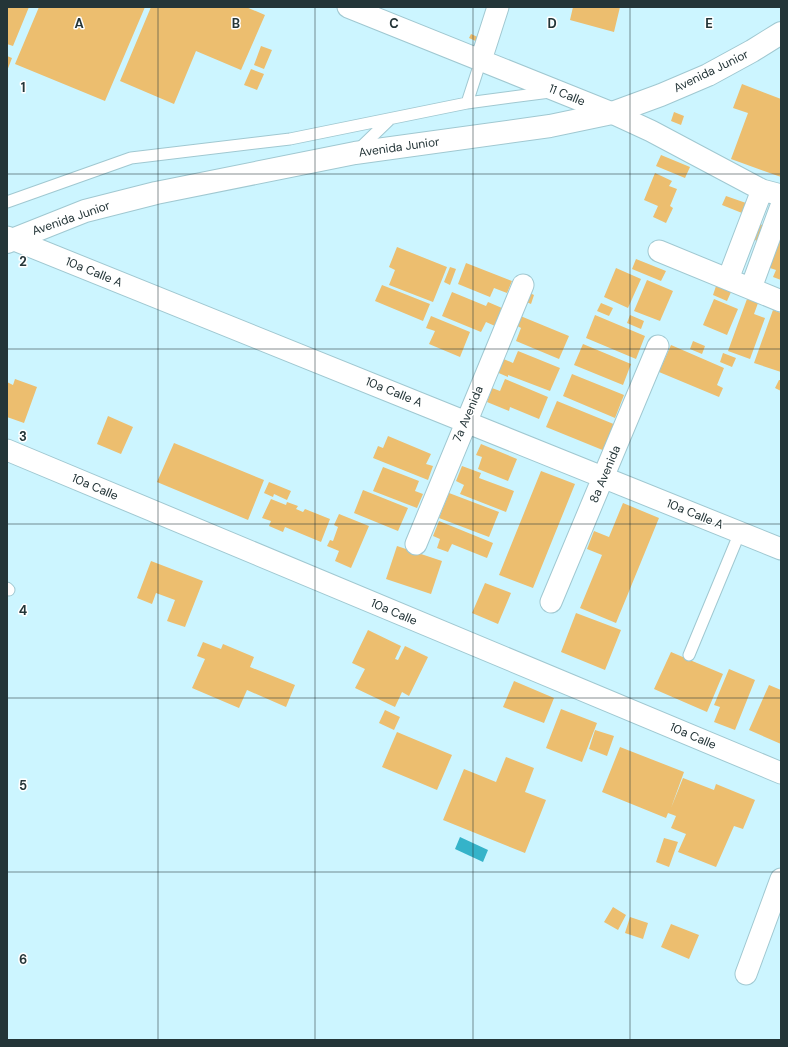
<svg xmlns="http://www.w3.org/2000/svg" width="788" height="1047" font-family="'DM Sans',sans-serif">
<style>
.water{fill:#35b3c9}
.building{fill:#ecbe6f}
.lines{fill:none;stroke-linecap:round;stroke-linejoin:round}
.lane-casing{stroke:#a0c8d1;stroke-width:13}
.street-casing{stroke:#a0c8d1;stroke-width:23}
.secondary-casing{stroke:#a0c8d1;stroke-width:24}
.lane{stroke:#fff;stroke-width:11}
.street{stroke:#fff;stroke-width:21}
.secondary{stroke:#fff;stroke-width:22}
.grid{fill:none;stroke:#243538;stroke-width:1;stroke-opacity:0.55}
.labels{text-anchor:middle;dominant-baseline:central;stroke-width:3;stroke-linejoin:round;paint-order:stroke}
.street-label{font-size:12px;fill:#243538;stroke:#fff}
.grid-label{font-size:13px;text-anchor:middle;font-weight:bold;fill:#243538;stroke:#fff;stroke-width:3;stroke-linejoin:round;paint-order:stroke}
</style>
<rect width="100%" height="100%" fill="#ccf5ff"/>
<path class="water" d="M460 837 488 850 483 862 455 849Z"/>
<path class="building" d="M7 7H29L13 46 7 44Z
M39 7H145L105 101 15 64Z
M151 7H246L265 15 241 70 196 51 174 104 120 81Z
M573 7H620L614 32 570 20Z
M471 34 482 39 480 43 469 38Z
M261 46 272 50 264 69 254 65Z
M7 56 12 58 7 71Z
M251 69 264 74 257 90 244 85Z
M742 84 781 99V177L731 159 748 113 733 108Z
M674 112 684 116 681 125 671 121Z
M661 155 690 167 685 178 656 166Z
M655 173 672 181 669 186 677 189 670 206 673 208 666 223 653 217 658 206 644 200Z
M726 196 746 203 742 213 722 205Z
M756 222 764 226 757 241 749 237Z
M781 224V280L773 277 776 270 764 266Z
M397 247 447 267 433 302 389 285 395 270 389 267Z
M636 259 666 271 661 281 632 269Z
M466 263 512 281 507 293 494 288 490 297 458 284Z
M450 267 456 269 450 285 444 282Z
M616 268 641 279 628 308 604 297Z
M647 280 673 291 660 321 634 311Z
M382 285 430 304 423 321 375 301Z
M716 286 731 292 727 301 713 295Z
M452 292 486 306 488 302 502 308 495 326 486 322 481 332 442 316Z
M528 292 534 295 531 304 524 301Z
M714 299 738 309 727 335 703 325Z
M747 299 758 303 754 314 765 318 750 359 728 351Z
M601 303 613 308 609 316 597 311Z
M773 310 781 313V372L754 363Z
M518 315 569 336 559 359 516 341 521 328 514 324Z
M595 315 645 336 636 359 586 338Z
M630 315 644 321 641 329 627 323Z
M431 316 470 332 460 357 429 344 435 331 426 328Z
M693 341 705 346 702 354 690 349Z
M583 344 631 364 623 385 574 365Z
M671 345 724 368 717 385 723 388 719 397 659 372Z
M518 351 560 368 550 391 508 375V377L494 371 499 357 513 363Z
M723 353 736 358 732 367 720 362Z
M572 374 624 395 615 418 563 396Z
M15 379 37 387 24 423 7 417V382L13 385Z
M505 379 548 397 539 419 510 407 509 411 487 402 492 388 500 391Z
M779 380H781V391L775 388Z
M557 401 616 425 605 451 546 427Z
M108 416 133 427 121 454 97 444Z
M388 436 431 454 426 464 433 466 428 480 373 458 378 446 383 448Z
M174 443 264 480 248 520 157 482Z
M481 444 517 459 508 481 478 469 482 457 476 455Z
M462 466 481 473 479 478 514 491 506 512 460 494 464 485 456 481Z
M383 467 419 481 415 491 423 494 417 508 373 491Z
M541 471 575 484 533 588 499 575Z
M269 482 291 491 287 500 274 494 273 497 264 493Z
M363 490 408 508 398 531 354 513Z
M449 493 499 512 489 537 439 518Z
M271 499 286 505 287 502 298 506 296 509 303 512 305 509 330 519 321 542 285 527 283 532 269 526 271 521 262 518Z
M623 503 659 518 616 623 580 608 602 555 587 549 594 531 609 537Z
M339 514 369 526 351 568 335 561 339 551 327 546 330 540 333 541 338 527 334 525Z
M439 521 493 543 487 558 452 544 448 552 437 548 440 539 433 536Z
M397 546 442 561 431 594 386 579Z
M151 561 203 581 185 627 167 621 175 600 156 593 152 604 137 598Z
M485 583 511 593 498 624 472 613Z
M576 613 621 630 605 670 561 652Z
M368 630 401 646 395 659 398 660 405 646 428 657 409 696 402 692 395 707 355 688 365 669 352 663Z
M203 642 221 649 223 644 254 657 250 667 295 685 286 707 247 690 239 708 192 688 205 659 197 656Z
M671 652 723 674 707 712 654 689Z
M729 669 755 680 735 730 714 722 720 707 714 705Z
M514 681 554 698 544 723 503 707Z
M769 685 781 690V744L749 730Z
M561 709 597 723 582 762 546 748Z
M385 710 400 717 394 730 379 723Z
M595 730 614 736 607 756 589 749Z
M397 732 452 755 437 790 382 767Z
M620 747 684 772 671 808 683 778 714 790 716 784 755 800 743 829 734 826 716 867 678 852 686 834 671 828 676 816 668 813 666 818 602 792Z
M506 757 534 768 525 792 546 800 525 853 443 820 464 769 496 782Z
M664 838 678 842 669 867 656 862Z
M613 907 626 915 618 930 604 922Z
M630 917 648 923 643 939 625 933Z
M671 924 699 935 689 959 661 947Z"/>
<g class="lines">
<g class="lane-casing">
<path id="lane" d="M467 103 481 60
M358 150 389 120
M7 202 131 158 290 139 467 103 550 92
M7 588 9 590
M689 655 740 532"/>
</g>
<g class="street-casing">
<path id="street" d="M348 7 612 113 651 131 762 190 781 195
M481 60 498 7
M7 237 781 549
M659 251 781 301
M728 279 762 190
M751 288 781 206
M7 450 781 773
M416 544 523 285
M551 602 658 346
M746 974 781 879"/>
</g>
<g class="secondary-casing">
<path id="secondary" d="M7 242 85 211 156 193 355 153 550 126 612 113 661 95 708 75 752 51 781 33"/>
</g>
<use href="#lane" class="lane"/>
<use href="#street" class="street"/>
<use href="#secondary" class="secondary"/>
</g>
<path class="grid" d="M158 7V1040M315 7V1040M473 7V1040M630 7V1040M7 174H781M7 349H781M7 524H781M7 698H781M7 872H781"/>
<g class="labels">
<g class="street-label">
<text transform="translate(711 71) rotate(-26)">Avenida Junior</text>
<text transform="translate(567 95) rotate(22)">11 Calle</text>
<text transform="translate(399 147) rotate(-8)">Avenida Junior</text>
<text transform="translate(71 218) rotate(-19)">Avenida Junior</text>
<text transform="translate(94 272) rotate(22)">10a Calle A</text>
<text transform="translate(394 392) rotate(22)">10a Calle A</text>
<text transform="translate(468 414) rotate(-67)">7a Avenida</text>
<text transform="translate(605 474) rotate(-67)">8a Avenida</text>
<text transform="translate(95 487) rotate(23)">10a Calle</text>
<text transform="translate(695 514) rotate(22)">10a Calle A</text>
<text transform="translate(394 612) rotate(23)">10a Calle</text>
<text transform="translate(693 736) rotate(23)">10a Calle</text>
</g>
</g>
<g class="grid-label">
<text x="79" y="28">A</text>
<text x="236" y="28">B</text>
<text x="394" y="28">C</text>
<text x="552" y="28">D</text>
<text x="709" y="28">E</text>
<text x="23" y="92">1</text>
<text x="23" y="266">2</text>
<text x="23" y="441">3</text>
<text x="23" y="615">4</text>
<text x="23" y="790">5</text>
<text x="23" y="964">6</text>
</g>
<rect width="788" height="1047" fill="none" stroke="#243538" stroke-width="16"/>
</svg>
